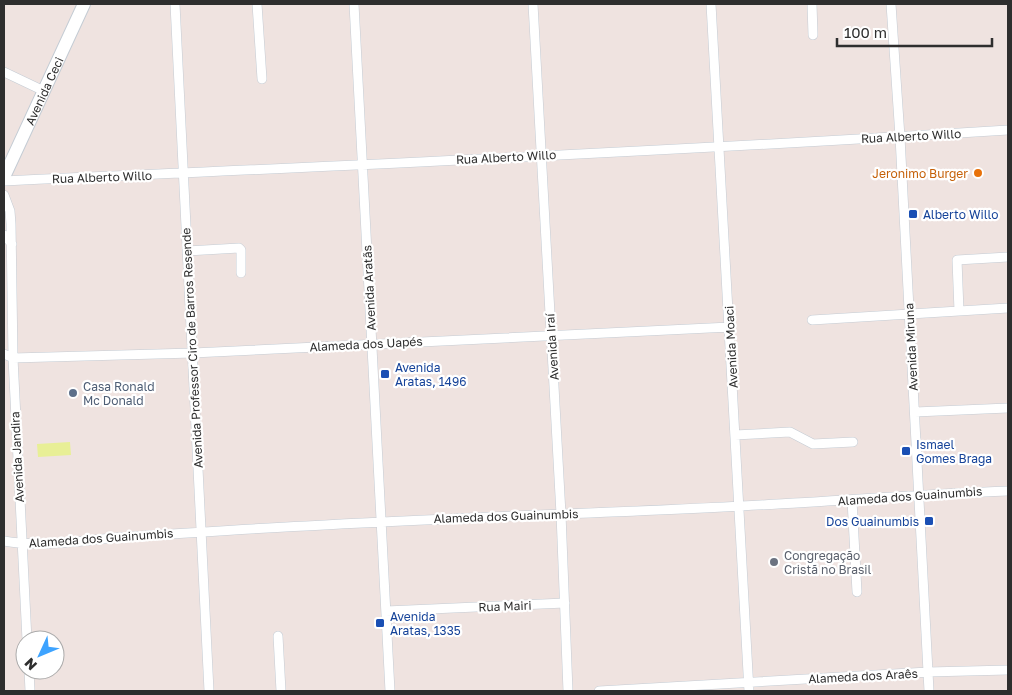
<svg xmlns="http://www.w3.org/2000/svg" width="1012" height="695" font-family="'Golos Text',sans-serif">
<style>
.pitch{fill:#e8ef96}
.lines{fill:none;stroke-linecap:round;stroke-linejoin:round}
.street-casing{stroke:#c4ccd4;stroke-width:10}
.secondary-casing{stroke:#c4ccd4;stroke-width:14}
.street{stroke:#fff;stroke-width:9}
.secondary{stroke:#fff;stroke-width:12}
.food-dot{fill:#e8710a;stroke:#fff;stroke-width:2}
.transit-dot{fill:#1a4fb4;stroke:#fff;stroke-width:2}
.service-dot{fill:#5c6f8a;stroke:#fff;stroke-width:2}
.worship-dot{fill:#6b7280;stroke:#fff;stroke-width:2}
.labels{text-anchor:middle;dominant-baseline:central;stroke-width:4.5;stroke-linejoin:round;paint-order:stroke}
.street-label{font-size:12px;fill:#2e2e2e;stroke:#fff}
.food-label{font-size:12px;fill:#c56008;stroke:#fff;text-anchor:end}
.transit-label{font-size:12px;fill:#164399;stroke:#fff;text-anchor:start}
.service-label{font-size:12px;fill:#4e5e75;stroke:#fff;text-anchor:start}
.worship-label{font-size:12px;fill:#5b616d;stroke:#fff;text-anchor:start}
</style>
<rect width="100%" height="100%" fill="#efe3e0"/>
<path class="pitch" d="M70 442 71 455 38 457 37 444Z"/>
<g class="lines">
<g class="street-casing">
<path id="street" d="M175 4C186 233 197 462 209 691
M257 4 262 79
M354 4 390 691
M533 4 561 514 568 691
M711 4 749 691
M812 4 813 35
M891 4 900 137 929 691
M4 72 44 91
M4 181C339 166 674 151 1008 130
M4 195 10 211 11 224 13 358 27 640
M4 235 12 244
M187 251 239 248 241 250V273
M959 311 957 260 1008 257
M812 320 1008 308
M4 354 13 358 193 353 730 327
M915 412 1008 408
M735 435 790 432 813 444 853 442
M852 500 857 592
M4 541C43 548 85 540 125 537 185 533 246 529 306 526 451 517 596 514 741 506 830 502 919 494 1008 491
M386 611 565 603
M278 636 281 691
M29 670 30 691
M599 691 928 672 1008 670"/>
</g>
<g class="secondary-casing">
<g id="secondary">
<path id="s1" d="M4 177 84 4"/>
</g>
</g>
<use href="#street" class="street"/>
<use href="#secondary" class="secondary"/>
</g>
<circle class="food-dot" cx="978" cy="173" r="5"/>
<g class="transit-dot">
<rect x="908" y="209" width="10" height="10" rx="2.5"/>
<rect x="380" y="369" width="10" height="10" rx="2.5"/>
<rect x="901" y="446" width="10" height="10" rx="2.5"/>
<rect x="924" y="516" width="10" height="10" rx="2.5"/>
<rect x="375" y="618" width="10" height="10" rx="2.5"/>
</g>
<circle class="service-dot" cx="73" cy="393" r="5"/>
<circle class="worship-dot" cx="774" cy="562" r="5"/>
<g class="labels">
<g class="street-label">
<text stroke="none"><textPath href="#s1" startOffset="95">Avenida Ceci</textPath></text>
<text transform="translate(911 136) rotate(-3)">Rua Alberto Willo</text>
<text transform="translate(506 157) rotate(-3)">Rua Alberto Willo</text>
<text transform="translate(102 177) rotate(-2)">Rua Alberto Willo</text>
<text transform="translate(369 288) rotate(-93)">Avenida Aratãs</text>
<text transform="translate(366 344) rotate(-3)">Alameda dos Uapés</text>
<text transform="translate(552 347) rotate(-94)">Avenida Iraí</text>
<text transform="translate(731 347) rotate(-93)">Avenida Moaci</text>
<text transform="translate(911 347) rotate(-93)">Avenida Miruna</text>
<text transform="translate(192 348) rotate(-93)">Avenida Professor Ciro de Barros Resende</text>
<text transform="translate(17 457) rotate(-93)">Avenida Jandira</text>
<text transform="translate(910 496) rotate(-4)">Alameda dos Guainumbis</text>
<text transform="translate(506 516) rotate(-2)">Alameda dos Guainumbis</text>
<text transform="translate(101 538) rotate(-4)">Alameda dos Guainumbis</text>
<text transform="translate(505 606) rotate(-2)">Rua Mairi</text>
<text transform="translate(863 676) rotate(-3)">Alameda dos Araês</text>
</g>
<g class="food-label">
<text x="968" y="173">Jeronimo Burger</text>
</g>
<g class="transit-label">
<text x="923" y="214">Alberto Willo</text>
<text x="395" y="367">Avenida<tspan x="395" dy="14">Aratas, 1496</tspan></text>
<text x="916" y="444">Ismael<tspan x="916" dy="14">Gomes Braga</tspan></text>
<text x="919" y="521" text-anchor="end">Dos Guainumbis</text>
<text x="390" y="616">Avenida<tspan x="390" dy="14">Aratas, 1335</tspan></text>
</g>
<g class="service-label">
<text x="83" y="386">Casa Ronald<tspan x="83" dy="14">Mc Donald</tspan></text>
</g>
<g class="worship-label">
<text x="784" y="555">Congregação<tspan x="784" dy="14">Cristã no Brasil</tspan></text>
</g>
</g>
<rect width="1012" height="695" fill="none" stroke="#2e2e2e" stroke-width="10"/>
<g transform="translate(40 655) rotate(226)"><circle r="24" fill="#ffffff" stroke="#ababab"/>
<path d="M0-4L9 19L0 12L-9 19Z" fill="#3da3ff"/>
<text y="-8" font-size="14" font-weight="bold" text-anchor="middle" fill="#2e2e2e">N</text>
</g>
<path d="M837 38v8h155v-8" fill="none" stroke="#2e2e2e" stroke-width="2.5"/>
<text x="844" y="38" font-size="15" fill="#2e2e2e" stroke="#ffffff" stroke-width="4" paint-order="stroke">100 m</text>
</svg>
